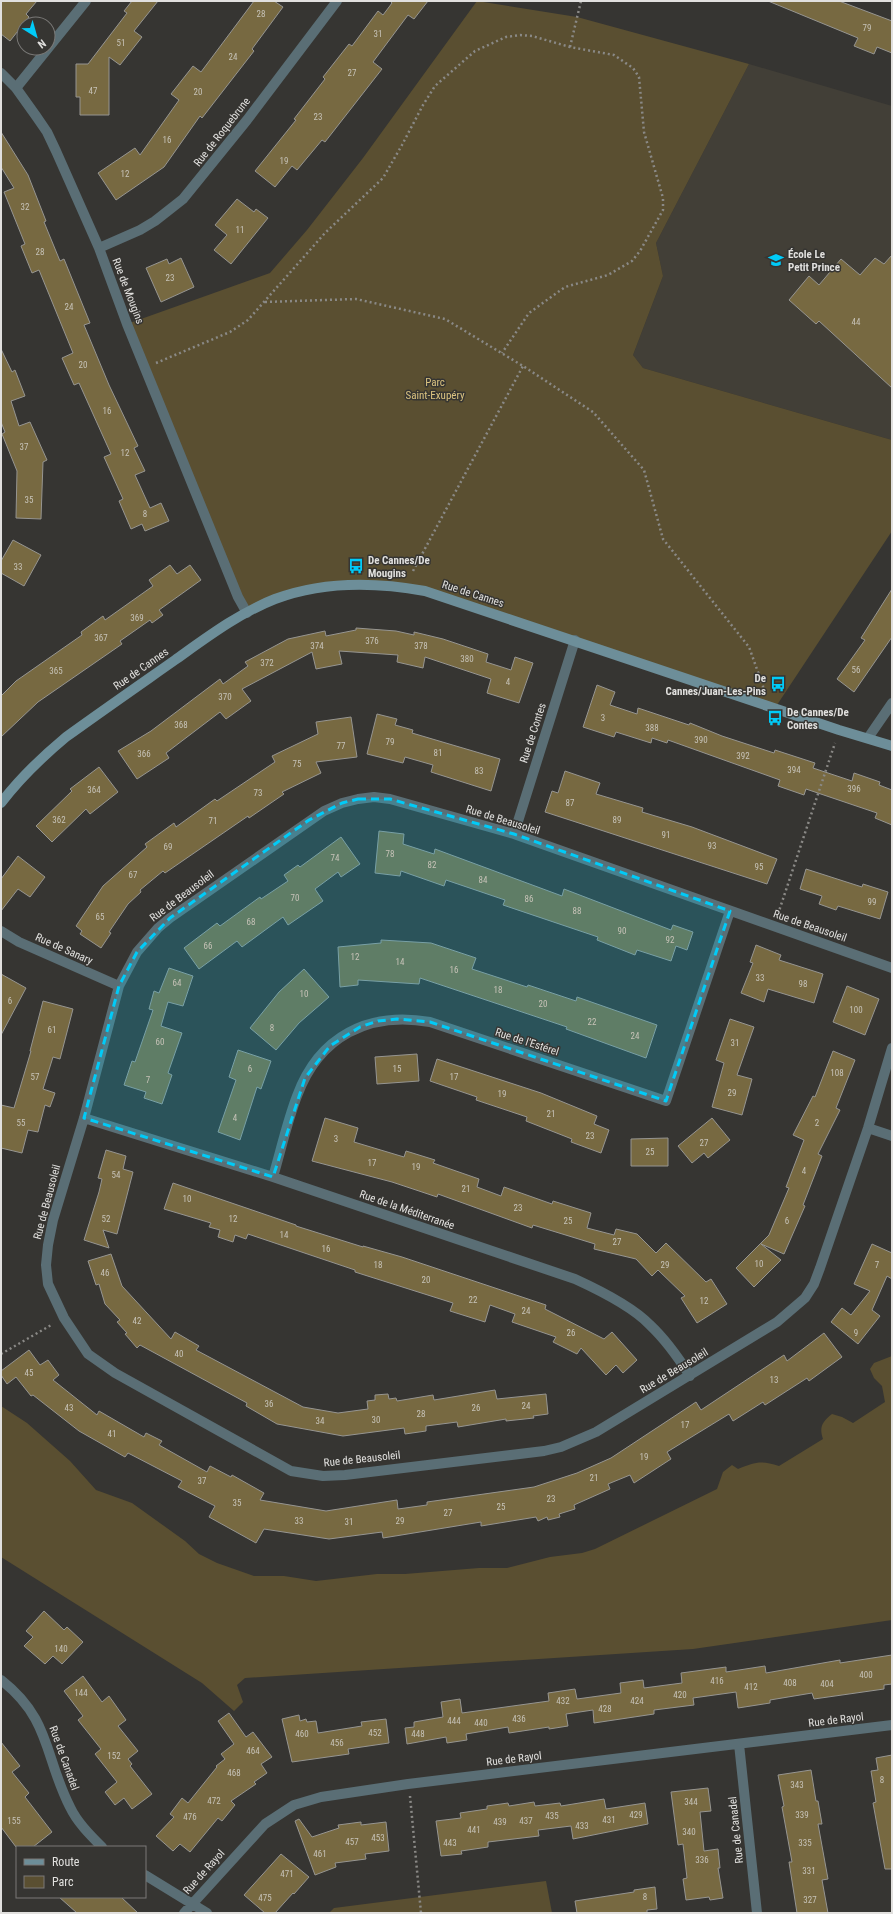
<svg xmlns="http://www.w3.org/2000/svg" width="893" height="1914" font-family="'Roboto Condensed',sans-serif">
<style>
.built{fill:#423f37}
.green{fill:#5a4f31}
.building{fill:#776941;stroke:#969591}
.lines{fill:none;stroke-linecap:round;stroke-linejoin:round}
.path{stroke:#8a8986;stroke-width:2.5;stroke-dasharray:2 3;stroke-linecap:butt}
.street{stroke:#5a6e75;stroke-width:10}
.secondary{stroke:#6d8e99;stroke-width:10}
.marked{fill:#00cbf8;fill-opacity:0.2;stroke:#00cbf8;stroke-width:3;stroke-dasharray:8 5;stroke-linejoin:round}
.labels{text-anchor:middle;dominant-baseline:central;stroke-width:3;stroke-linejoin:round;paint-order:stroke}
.number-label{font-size:9px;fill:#c6c2b7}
.street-label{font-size:11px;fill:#e1e0de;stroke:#363532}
.poi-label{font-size:11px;font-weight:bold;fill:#e1e0de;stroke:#363532;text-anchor:start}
.park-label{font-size:11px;fill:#dcc481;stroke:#363532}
</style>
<rect width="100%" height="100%" fill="#363532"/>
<path class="built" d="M749 64 892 106V440L643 368 633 355 663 276 656 243Z"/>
<path class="green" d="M477 1 577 17 749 64 656 243 663 276 633 355 643 368 892 440V531L775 708 425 591 318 588 247 613 127 324 270 273 307 230 363 158Z
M892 1356V1620L693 1649 245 1678 237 1685 243 1702 234 1711 202 1683 1 1557V1406L27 1423 70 1461 96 1490 132 1503 185 1541 199 1554 217 1563 254 1576H284L316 1581 377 1574H405L479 1568H507L550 1557 582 1553 595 1549 717 1489 723 1472 732 1465 738 1469C755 1462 761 1460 779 1466L823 1439C819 1427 822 1422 832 1414L842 1417 853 1423 885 1402 882 1386 874 1378 870 1369 874 1363Z
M546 1881 552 1913H329L334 1908Z"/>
<path class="building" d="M1 1H37L26 14 29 17 10 41 1 34Z
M132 1H158L134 31 142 37 120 65 109 57V115H80V97H76V64H88L127 13 124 11Z
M254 1H274L283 7 252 49 254 51 202 118 200 116 164 167 116 200 98 173 135 148 140 155 179 100 171 94 193 66 201 72Z
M390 1H428L414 19 408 15 373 62 382 69 325 142 322 140 297 170 292 166 275 187 255 171 296 120 294 119 325 79 323 77 349 44 352 46 378 11 383 15 392 3Z
M768 1H839L892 21V53L877 47 874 54 854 46 858 38Z
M1 132 28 175 46 221 44 222 60 261 64 259 90 323 84 325 109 385 138 446 134 448 145 471 135 475 150 508 161 503 169 521 145 531 142 524 131 529 119 501 123 499 104 457 111 454 79 383 74 385 62 358 73 353 39 270 32 273 21 246 25 244 4 192 14 188 1 167Z
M237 199 254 212 256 209 268 218 231 264 214 250 227 235 215 225Z
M892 255V388L819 321 816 324 789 300 809 276 819 285 841 259 860 275 875 258 884 264Z
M181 258 194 287 161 302 146 268 167 259 169 264Z
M1 349 12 372 15 370 25 396 11 401 19 426 30 422 47 460 43 462 41 519 16 518 17 471 2 434 5 432 1 422Z
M13 540 41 555 24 586 1 573V561Z
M170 565 177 574 190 565 201 580 159 610 163 615 152 623 150 620 120 641 122 644 38 702 1 737V696L16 681 82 635 81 632 103 616 105 620 153 586 149 580Z
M892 589V637L854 692 837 679 865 640 861 638Z
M356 628 396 631 414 635V632L443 639 488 654 486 662 511 670 515 657 533 663 519 703 487 693 491 679 425 657 423 668 397 662 398 655 339 651 342 664 316 669 312 652 242 689 251 701 226 719 220 712 166 753 169 758 137 779 118 751 151 731 220 679 223 684 248 666 245 662 288 639 325 631 326 636 356 630Z
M597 685 615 692 610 705 637 714 638 708 689 725 690 723 722 736 774 753 775 750 815 763 813 768 852 781 854 773 880 782 879 785 892 790V825L875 818 877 813 806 789 804 795 778 786 780 780 668 740 667 743 652 738 651 743 616 732 614 737 583 727Z
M377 714 397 719 395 725 413 730 412 733 500 759 491 791 431 772 433 765 405 757 403 763 367 754Z
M351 717 357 757 316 762 321 773 282 792 284 794 249 818 248 816 165 873 163 871 140 890 141 892 128 904 109 932 111 933 101 948 80 934 82 931 76 926 103 886 147 847 145 844 174 823 176 827 215 799 217 801 275 762 272 756 318 734 316 722Z
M99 767 118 792 90 814 86 809 52 842 36 826 72 791 70 789Z
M565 771 600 783 596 794 643 808 642 812 692 827 777 859 767 884 545 812 552 791 558 793Z
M379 831 404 834 403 844 434 854 435 849 562 896 564 889 671 930 673 925 693 932 687 950 676 946 671 961 637 950 635 955 597 940 598 937 503 905 505 900 446 880 444 886 401 871 400 876 375 873Z
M341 837 360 864 341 877 338 872 315 889 323 901 288 925 283 917 242 947 237 941 199 969 184 948 217 923 220 926 260 897 261 899 288 881 284 875 298 865 300 867Z
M18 856 45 877 30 897 18 889 1 911V879Z
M806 869 862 887 863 884 888 892 880 919 838 906 836 910 819 904 822 896 800 889Z
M381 940 431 943 476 958 472 969 527 987 528 985 576 1001 577 997 657 1025 646 1058 566 1029 567 1027 420 978 419 984 358 980V985L340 987 338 947 381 943Z
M756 945 781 955 779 960 823 974 814 1003 768 989 764 1002 741 993 753 963 750 962Z
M169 968 193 976 183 1006 168 1002 161 1026 182 1033 168 1073 172 1075 162 1104 144 1098 146 1092 124 1085 132 1061 135 1062 153 1010 149 1009 154 991 159 993Z
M304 969 329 997 299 1023 276 1050 250 1028 279 992Z
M1 974 26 988 1 1035Z
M847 986 879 999 865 1035 833 1022Z
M43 1001 73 1009 60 1059 53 1057 43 1089 55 1093 50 1107 45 1105 38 1132 28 1130 22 1153 1 1148V1105L14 1108 31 1051H30Z
M730 1019 754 1027 737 1075 752 1079 742 1115 712 1107 724 1063 716 1060Z
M238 1050 271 1061 261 1089 257 1087 240 1140 218 1132 236 1080 229 1077Z
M833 1051 855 1060 836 1108 840 1110 818 1154 822 1156 803 1205 805 1206 784 1254 761 1244 781 1260 754 1287 736 1268 769 1235 789 1188 786 1187 804 1140 793 1135 813 1096 815 1097Z
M417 1054 419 1081 377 1084 375 1057Z
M437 1059 541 1093 597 1116 594 1124 609 1130 601 1153 571 1142 572 1139 526 1121 527 1117 476 1100 477 1097 430 1081Z
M325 1118 358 1128 354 1142 404 1157 406 1151 435 1160 433 1163 479 1179 477 1187 501 1196 504 1187 552 1204 553 1201 591 1213 587 1228 614 1235 616 1229 637 1234 656 1253 666 1243 706 1282 711 1279 727 1304 697 1323 681 1298 685 1296 658 1270 652 1276 636 1259 594 1249 595 1244 533 1225 532 1228 438 1194 437 1197 392 1182 312 1161Z
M712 1118 730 1140 708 1158 704 1153 692 1163 678 1146Z
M668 1138V1166H631V1139Z
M106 1150 126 1156 123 1169 133 1172 117 1234 103 1230 109 1248 84 1240 99 1192 102 1179 98 1178Z
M173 1183 296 1225V1226L363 1247V1246L402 1257 546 1305 545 1309 604 1339 612 1332 637 1360 623 1373 616 1365 606 1375 581 1348 577 1354 553 1342 556 1337 512 1322 515 1314 490 1305 485 1322 450 1311 453 1303 355 1272V1270L248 1234 246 1239 235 1235 233 1242 218 1237 220 1230 209 1227 211 1223 164 1209Z
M872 1244 892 1253V1279L887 1276 872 1310 880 1316 858 1344 831 1322 842 1308 851 1315 870 1291 854 1284Z
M111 1254 122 1286 171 1339 175 1332 199 1346 196 1350 303 1407 338 1413 368 1409 367 1401 375 1400V1395L388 1394 389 1399 396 1398 397 1401 433 1395 434 1400 495 1390 497 1399 546 1394 548 1414 533 1416 534 1418 506 1421V1419L458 1427 457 1422 426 1426V1431L405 1434 404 1428 343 1436 277 1424 246 1406 247 1403 140 1345 137 1348 125 1334 127 1333 117 1322 120 1320 105 1304 99 1284 96 1285 88 1261Z
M824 1333 842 1357 809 1381 807 1378 765 1405 763 1402 733 1421 729 1414 667 1452 671 1459 634 1483 630 1475 608 1484 610 1489 574 1505 575 1509 559 1514 560 1517 548 1520 547 1517 538 1521 536 1517 481 1526V1522L383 1538 382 1532 329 1539 264 1529 256 1543 209 1517 215 1506 178 1487 182 1481 128 1453 125 1457 79 1431 33 1395 31 1396 16 1377 7 1384 1 1375V1371L29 1350 40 1365 48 1360 59 1375 53 1380 97 1415 99 1411 144 1437 146 1433 162 1441 159 1445 207 1472 210 1466 231 1477 232 1475 264 1493 260 1500 326 1511 397 1500 398 1509 427 1505V1502L534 1487 577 1473 611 1458 696 1402 701 1410 784 1355 787 1361Z
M44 1611 64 1630 67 1627 83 1642 62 1664 53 1656 45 1664 24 1646 33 1637 26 1631Z
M892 1655V1684L884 1685V1689L814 1699 812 1693 770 1700V1703L738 1708 736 1692 693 1698 694 1705 654 1710V1714L594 1723 593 1710 566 1714 568 1726 549 1729V1727L509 1733 508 1727 466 1734 467 1740 447 1743 446 1737 407 1744 405 1728 414 1727V1722L443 1717 441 1702 460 1699 462 1713 549 1701 548 1693 575 1689 577 1699 621 1693 620 1683 643 1680 644 1688 682 1683 681 1673 726 1667V1672L765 1666 766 1673 840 1660V1663Z
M83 1676 102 1702 109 1696 126 1720 118 1726 138 1751 128 1759 132 1764 130 1766 152 1794 132 1809 124 1798 115 1805 105 1792 117 1782 95 1754 101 1749 78 1720 83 1716 64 1691Z
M229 1713 246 1737 253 1732 272 1757 261 1764 267 1773 254 1782 256 1784 231 1801 235 1805 222 1821 218 1818 190 1852 180 1844 173 1851 156 1836 174 1817 170 1814 182 1798 188 1803 217 1767 216 1766 225 1759 221 1754 234 1744 218 1721Z
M299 1715 300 1721 306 1719 307 1722 316 1721 318 1733 362 1726 361 1722 386 1719 389 1743 348 1749 349 1754 292 1762 282 1719Z
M1 1742 20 1766 12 1772 29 1793 25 1797 52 1832 33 1847H16L1 1827Z
M892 1755V1869H885L873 1803 876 1802 871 1771 878 1770 876 1758Z
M811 1770 816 1801H818L822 1824H818L828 1879 822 1880 828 1913H797L789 1862H792L782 1807 784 1806 778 1775Z
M708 1788 711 1811 700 1812 704 1851 718 1849 720 1868H718L723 1898 710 1900 709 1897 686 1900 683 1879 687 1878 683 1844 678 1845 671 1792Z
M604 1799 606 1809 645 1803 648 1824 573 1839 571 1826 538 1830 539 1836 488 1842V1847L461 1851 462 1854 441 1856 436 1821 461 1818 460 1813 487 1809V1806L508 1803 509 1806 534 1802 535 1806 560 1803 561 1806Z
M299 1819 312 1837 339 1828 338 1825 361 1822V1825L386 1822 389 1851 365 1854 366 1859 335 1863 336 1867 315 1875 295 1821Z
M281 1854 309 1877 294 1894 293 1893 275 1913H265L244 1895Z
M655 1887 657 1909 647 1910V1913H577L575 1901 634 1892V1890Z
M59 1897H121L138 1913H77Z"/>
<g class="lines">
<path class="path" d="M570 47 581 1
M265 302 356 299 445 319 523 366 593 412 644 470 663 539 749 647 763 686V692
M156 363 230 332 248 320 325 233 383 178 402 145 423 105 435 86 475 51 506 37 520 35 532 36 570 47 614 55 633 68 639 77 644 132 663 198V210L640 251 632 261 608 275 565 287 529 313 502 353
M413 571 523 366
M778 914 835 743
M1 1354 53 1324
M410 1796 421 1913"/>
<path class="street" d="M1 73 16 88 36 116 47 132 56 151 99 248 127 324 238 597 247 613
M16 88 86 1
M99 248 140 230 155 221 183 199 247 120 337 1
M868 738 892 703
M514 834 575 640
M1 931 19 942 119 986
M892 968 514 834 390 799 374 797 358 799 342 803 324 811 170 918 158 928 137 952 119 986 84 1118 53 1220 48 1245 46 1265 48 1284 64 1318 88 1354 115 1373 291 1471 323 1476 345 1475 544 1451 561 1447 596 1432 777 1322 805 1298 814 1284 820 1268 868 1128 892 1048
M84 1118 273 1177 575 1279C599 1290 632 1306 650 1325 666 1340 678 1357 690 1376
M868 1128 892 1136
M273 1177C281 1150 287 1122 297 1096 319 1036 369 1011 430 1022L666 1101 730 911
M1 1680C51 1719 44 1756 70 1807 77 1822 90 1835 102 1847
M739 1744 757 1913
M145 1875 207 1913
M184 1913 265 1824 294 1805 321 1797 408 1784 892 1725"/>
<path class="secondary" d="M1 803C20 778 42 757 66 737 102 711 138 686 175 660 206 638 239 613 275 599 323 581 376 582 425 591L839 730 892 746"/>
</g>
<path class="marked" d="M358 799H390L514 834 730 911 666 1101 430 1022 397 1019 378 1021 360 1027 330 1046 305 1078 273 1177 84 1118 119 986 137 952 170 918 309 820 342 803Z"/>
<defs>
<g id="school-bare" transform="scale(1.2)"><path d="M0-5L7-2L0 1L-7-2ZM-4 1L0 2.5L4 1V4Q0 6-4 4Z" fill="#00cbf8" stroke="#363532" stroke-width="2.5" paint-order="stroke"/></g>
<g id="bus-bare" transform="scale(1.2)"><path d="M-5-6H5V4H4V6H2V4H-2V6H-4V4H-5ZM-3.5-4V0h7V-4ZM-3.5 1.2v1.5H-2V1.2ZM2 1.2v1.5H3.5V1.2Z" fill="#00cbf8" stroke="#363532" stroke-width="2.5" paint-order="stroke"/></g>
</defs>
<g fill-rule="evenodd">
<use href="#school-bare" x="776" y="260"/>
<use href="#bus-bare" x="356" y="566"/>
<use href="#bus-bare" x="778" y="684"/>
<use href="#bus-bare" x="775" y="718"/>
</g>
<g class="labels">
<g class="number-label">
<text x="261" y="14">28</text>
<text x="867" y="28">79</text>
<text x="378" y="34">31</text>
<text x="121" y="43">51</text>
<text x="233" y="57">24</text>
<text x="352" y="73">27</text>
<text x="93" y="91">47</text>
<text x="198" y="92">20</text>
<text x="318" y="117">23</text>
<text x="167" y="140">16</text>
<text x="284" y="161">19</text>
<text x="125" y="174">12</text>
<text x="25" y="207">32</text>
<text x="240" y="230">11</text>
<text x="40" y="252">28</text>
<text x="170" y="278">23</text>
<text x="69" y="307">24</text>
<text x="856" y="322">44</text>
<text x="83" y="365">20</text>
<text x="107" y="411">16</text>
<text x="24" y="447">37</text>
<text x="125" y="453">12</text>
<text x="29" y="500">35</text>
<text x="145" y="514">8</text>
<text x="18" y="567">33</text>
<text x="137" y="618">369</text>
<text x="101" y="638">367</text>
<text x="372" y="641">376</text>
<text x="317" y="646">374</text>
<text x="421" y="646">378</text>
<text x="467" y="659">380</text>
<text x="267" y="663">372</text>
<text x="856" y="670">56</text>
<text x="56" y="671">365</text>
<text x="508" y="682">4</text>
<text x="225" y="697">370</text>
<text x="603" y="718">3</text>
<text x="181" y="725">368</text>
<text x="652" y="728">388</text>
<text x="701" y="740">390</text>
<text x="390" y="742">79</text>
<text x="341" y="746">77</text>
<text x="438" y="753">81</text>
<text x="144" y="754">366</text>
<text x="743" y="756">392</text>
<text x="297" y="764">75</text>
<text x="794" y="770">394</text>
<text x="479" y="771">83</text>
<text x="854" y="789">396</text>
<text x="94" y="790">364</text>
<text x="258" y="793">73</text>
<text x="570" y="803">87</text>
<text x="59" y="820">362</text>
<text x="617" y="820">89</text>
<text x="213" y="821">71</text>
<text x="666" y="835">91</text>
<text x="712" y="846">93</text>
<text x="168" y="847">69</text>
<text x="390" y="854">78</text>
<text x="335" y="858">74</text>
<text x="432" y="865">82</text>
<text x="759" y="867">95</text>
<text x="133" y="875">67</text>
<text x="483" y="880">84</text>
<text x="295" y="898">70</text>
<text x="529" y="899">86</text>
<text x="872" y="902">99</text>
<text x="577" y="911">88</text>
<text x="100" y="917">65</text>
<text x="251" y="922">68</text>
<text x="622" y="931">90</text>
<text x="670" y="940">92</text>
<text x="208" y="946">66</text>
<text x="355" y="957">12</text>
<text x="400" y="962">14</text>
<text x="454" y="970">16</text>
<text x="760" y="978">33</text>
<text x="177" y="983">64</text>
<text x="803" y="984">98</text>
<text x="498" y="990">18</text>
<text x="304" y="994">10</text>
<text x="10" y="1001">6</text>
<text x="543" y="1004">20</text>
<text x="856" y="1010">100</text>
<text x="592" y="1022">22</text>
<text x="272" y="1028">8</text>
<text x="52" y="1030">61</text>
<text x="635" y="1036">24</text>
<text x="160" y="1042">60</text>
<text x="735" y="1043">31</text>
<text x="250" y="1069">6</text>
<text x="397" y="1069">15</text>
<text x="837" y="1073">108</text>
<text x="35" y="1077">57</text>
<text x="454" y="1077">17</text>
<text x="148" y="1080">7</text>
<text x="732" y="1093">29</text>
<text x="502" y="1094">19</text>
<text x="551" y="1114">21</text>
<text x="235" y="1118">4</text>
<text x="21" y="1123">55</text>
<text x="817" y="1123">2</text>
<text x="590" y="1136">23</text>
<text x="336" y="1139">3</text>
<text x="704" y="1143">27</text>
<text x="650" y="1152">25</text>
<text x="372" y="1163">17</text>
<text x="416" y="1167">19</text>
<text x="804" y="1171">4</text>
<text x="116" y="1175">54</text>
<text x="466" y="1189">21</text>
<text x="187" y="1199">10</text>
<text x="518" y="1208">23</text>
<text x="106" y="1219">52</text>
<text x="233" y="1219">12</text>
<text x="568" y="1221">25</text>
<text x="787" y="1221">6</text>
<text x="284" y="1235">14</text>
<text x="617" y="1242">27</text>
<text x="326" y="1249">16</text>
<text x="759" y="1264">10</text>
<text x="378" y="1265">18</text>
<text x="665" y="1265">29</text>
<text x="877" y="1265">7</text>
<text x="105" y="1273">46</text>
<text x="426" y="1280">20</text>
<text x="473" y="1300">22</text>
<text x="704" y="1301">12</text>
<text x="526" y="1311">24</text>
<text x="137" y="1321">42</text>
<text x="571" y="1333">26</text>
<text x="856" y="1333">9</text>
<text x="179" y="1354">40</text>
<text x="29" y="1373">45</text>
<text x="774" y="1380">13</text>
<text x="269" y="1404">36</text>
<text x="526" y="1406">24</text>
<text x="69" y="1408">43</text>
<text x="476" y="1408">26</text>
<text x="421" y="1414">28</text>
<text x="376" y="1420">30</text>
<text x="320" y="1421">34</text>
<text x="685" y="1425">17</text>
<text x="112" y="1434">41</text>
<text x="644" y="1457">19</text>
<text x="594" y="1478">21</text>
<text x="202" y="1481">37</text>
<text x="551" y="1499">23</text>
<text x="237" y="1503">35</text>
<text x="501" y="1507">25</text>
<text x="448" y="1513">27</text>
<text x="299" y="1521">33</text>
<text x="400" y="1521">29</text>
<text x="349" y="1522">31</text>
<text x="61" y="1649">140</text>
<text x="866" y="1675">400</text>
<text x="717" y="1681">416</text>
<text x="790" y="1683">408</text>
<text x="827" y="1684">404</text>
<text x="751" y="1687">412</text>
<text x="81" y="1693">144</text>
<text x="680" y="1695">420</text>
<text x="563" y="1701">432</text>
<text x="637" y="1701">424</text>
<text x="605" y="1709">428</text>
<text x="519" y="1719">436</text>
<text x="454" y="1721">444</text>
<text x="481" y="1723">440</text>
<text x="375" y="1733">452</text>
<text x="302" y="1734">460</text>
<text x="418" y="1734">448</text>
<text x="337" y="1743">456</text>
<text x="253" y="1751">464</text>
<text x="114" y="1756">152</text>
<text x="234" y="1773">468</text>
<text x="882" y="1780">8</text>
<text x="797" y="1785">343</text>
<text x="214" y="1801">472</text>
<text x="691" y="1802">344</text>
<text x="636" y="1815">429</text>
<text x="802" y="1815">339</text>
<text x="552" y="1816">435</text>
<text x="190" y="1817">476</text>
<text x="609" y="1820">431</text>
<text x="14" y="1821">155</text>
<text x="526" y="1821">437</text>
<text x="500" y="1822">439</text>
<text x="582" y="1826">433</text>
<text x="474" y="1830">441</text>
<text x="689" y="1832">340</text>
<text x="378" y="1838">453</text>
<text x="352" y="1842">457</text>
<text x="450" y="1843">443</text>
<text x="805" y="1843">335</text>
<text x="320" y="1854">461</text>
<text x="702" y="1860">336</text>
<text x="809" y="1871">331</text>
<text x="287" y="1874">471</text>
<text x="645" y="1897">8</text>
<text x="265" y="1898">475</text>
<text x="810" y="1900">327</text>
</g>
<g class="street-label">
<text transform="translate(222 132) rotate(-52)">Rue de Roquebrune</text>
<text transform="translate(128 291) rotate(69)">Rue de Mougins</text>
<text transform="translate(473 594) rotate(18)">Rue de Cannes</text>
<text transform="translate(141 669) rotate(-35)">Rue de Cannes</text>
<text transform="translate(533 733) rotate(-72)">Rue de Contes</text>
<text transform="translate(503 820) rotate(17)">Rue de Beausoleil</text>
<text transform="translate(182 896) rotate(-37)">Rue de Beausoleil</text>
<text transform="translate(810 926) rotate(19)">Rue de Beausoleil</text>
<text transform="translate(64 949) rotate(24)">Rue de Sanary</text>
<text transform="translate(527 1042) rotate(18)">Rue de l'Estérel</text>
<text transform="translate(47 1202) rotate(-75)">Rue de Beausoleil</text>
<text transform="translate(407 1210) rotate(19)">Rue de la Méditerranée</text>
<text transform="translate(674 1371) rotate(-31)">Rue de Beausoleil</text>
<text transform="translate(362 1459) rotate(-6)">Rue de Beausoleil</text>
<text transform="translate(836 1720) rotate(-7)">Rue de Rayol</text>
<text transform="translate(64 1758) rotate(70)">Rue de Canadel</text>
<text transform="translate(514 1759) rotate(-7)">Rue de Rayol</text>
<text transform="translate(736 1830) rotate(-96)">Rue de Canadel</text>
<text transform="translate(204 1872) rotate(-48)">Rue de Rayol</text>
</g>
<g class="poi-label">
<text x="788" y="254">École Le<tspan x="788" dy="13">Petit Prince</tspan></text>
<text x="368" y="560">De Cannes/De<tspan x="368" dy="13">Mougins</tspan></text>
<text x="766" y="678" text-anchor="end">De<tspan x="766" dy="13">Cannes/Juan-Les-Pins</tspan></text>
<text x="787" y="712">De Cannes/De<tspan x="787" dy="13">Contes</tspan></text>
</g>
<g class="park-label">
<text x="435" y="382">Parc<tspan x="435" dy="13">Saint-Exupéry</tspan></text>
</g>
</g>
<rect width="893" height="1914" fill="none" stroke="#e1e0de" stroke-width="4"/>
<rect x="16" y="1846" width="130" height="52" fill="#363532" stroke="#7a7977"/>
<rect x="24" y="1859" width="20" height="6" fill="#6d8e99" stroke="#7a7977"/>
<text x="52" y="1866" font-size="12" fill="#e1e0de">Route</text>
<rect x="24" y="1876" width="20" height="12" fill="#5a4f31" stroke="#7a7977"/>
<text x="52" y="1886" font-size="12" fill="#e1e0de">Parc</text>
<g transform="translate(36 36) rotate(143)"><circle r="19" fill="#363532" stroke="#7a7977"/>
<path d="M0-3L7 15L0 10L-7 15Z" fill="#00cbf8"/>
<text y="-6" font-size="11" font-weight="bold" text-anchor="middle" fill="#e1e0de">N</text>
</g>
</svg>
